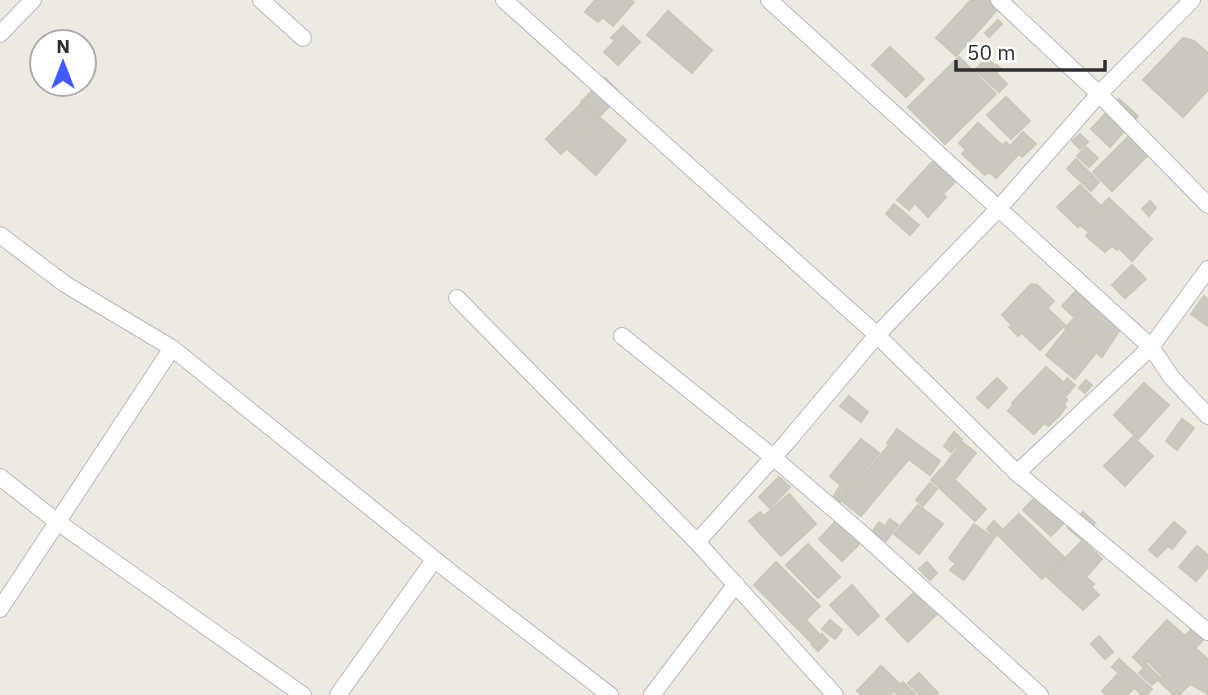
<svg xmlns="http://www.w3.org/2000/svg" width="1208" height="695" font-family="'IBM Plex Sans',sans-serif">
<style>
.building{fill:#cbc8bf;stroke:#cbc6ba;stroke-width:2}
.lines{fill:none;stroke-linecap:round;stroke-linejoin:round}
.street-casing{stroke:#b4b6c1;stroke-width:18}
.street{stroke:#fff;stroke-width:16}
</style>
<rect width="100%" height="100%" fill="#efeae1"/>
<path class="building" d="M595 0H631L634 2 613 26 603 17 598 22 585 12Z
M971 0H1006L956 56 936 38Z
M668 11 712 50 692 73 647 35Z
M998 20 1002 24 989 37 985 33Z
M623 26 640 42 618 65 604 52 615 41 611 38Z
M1183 38 1194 41 1208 53V90L1183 117 1143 80Z
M978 44 984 50 975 60 968 53Z
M890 47 924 79 906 97 872 65Z
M959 57 996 94 945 144 908 107Z
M987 58 995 66 997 65 1001 69 996 73 1007 84 999 92 975 70Z
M605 78 621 94 598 118 581 102Z
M1006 97 1030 121 1011 139 987 115Z
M1119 99 1138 116 1110 147 1091 129Z
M581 104 596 118 561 154 546 139Z
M598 116 626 140 596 175 568 150Z
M978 123 1002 145 1006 142 1018 155 996 178 989 172 985 175 962 154 966 150 959 143Z
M1137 128 1156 147 1112 191 1093 172Z
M1023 132 1036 144 1022 157 1010 146Z
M1080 134 1088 142 1080 149 1072 141Z
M1086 147 1098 158 1089 167 1077 156Z
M1076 159 1099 182 1091 191 1067 169Z
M934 160 955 182 943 194 946 197 928 217 915 203 909 210 897 200Z
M1080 185 1100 205 1078 227 1057 207Z
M1109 198 1152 239 1132 261 1119 248 1117 250 1112 246 1105 252 1086 236 1089 232 1081 226Z
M1150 201 1156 208 1149 216 1142 209Z
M894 204 919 225 910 235 886 214Z
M1132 265 1146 279 1125 298 1112 285Z
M1031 284 1037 285 1054 301 1047 308 1065 325 1040 350 1022 333 1018 336 1009 327 1012 325 1002 315Z
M1076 291 1089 302 1074 317 1062 306Z
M1204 296 1208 299V326L1191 314Z
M1090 302 1121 328 1102 357 1065 328Z
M1066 330 1095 354 1075 379 1046 355Z
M1046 367 1064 383 1067 378 1075 385 1065 397 1067 400 1064 404 1066 407 1059 416 1048 426 1044 423 1034 434 1008 411 1013 405 1012 403Z
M997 378 1007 388 988 408 977 398Z
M1086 380 1092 385 1085 393 1079 388Z
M1144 383 1169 405 1138 439 1114 415Z
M849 396 868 412 861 422 840 406Z
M1182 419 1194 428 1177 450 1166 441Z
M897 429 940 461 930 475 887 443Z
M954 432 962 439 951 452 944 446Z
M1133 437 1153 456 1125 486 1104 466Z
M861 439 879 453 848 491 830 476Z
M962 442 976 453 956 478 943 468Z
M889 445 908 460 861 516 842 501Z
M942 468 986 509 975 521 931 480Z
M779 477 790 487 770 508 759 497Z
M930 483 937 489 923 506 916 500Z
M840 486 848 492 840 502 833 497Z
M1043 489 1071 516 1051 536 1023 510Z
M789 494 816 524 781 556 749 521 760 512 764 516Z
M918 505 943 524 919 554 894 534Z
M1083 512 1095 523 1081 539 1068 528Z
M1019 514 1064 557 1042 579 998 535Z
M838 519 862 541 842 561 819 539Z
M890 519 898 525 886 541 872 532 879 522 885 526Z
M994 521 1002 529 995 537 987 529Z
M1174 522 1186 532 1172 549 1168 546 1157 557 1149 550Z
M974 524 994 538 964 580 950 570 956 564 949 558Z
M1083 540 1102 559 1086 577 1094 584 1091 587 1099 595 1083 610 1047 577Z
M808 544 840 577 818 598 786 565Z
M1197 546 1208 555V567L1196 581 1179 567Z
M776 562 820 606 797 628 754 585Z
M927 562 937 573 930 580 919 569Z
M852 585 879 616 858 635 830 605Z
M916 591 938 613 908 642 886 619Z
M830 620 842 630 835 639 822 629Z
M1167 620 1185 636 1200 620 1208 635 1195 648 1208 659V694L1190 684 1179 695H1174L1159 681 1163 677 1148 661 1143 667 1133 657Z
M807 621 819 634 811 642 798 629Z
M822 634 828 641 818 651 811 644Z
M1099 636 1113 652 1105 659 1091 644Z
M1119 659 1152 689 1147 695H1142L1112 667Z
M1147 665 1160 678 1152 685 1139 673Z
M881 666 900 684 890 695H862L857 691Z
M919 673 938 693 936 695H920L908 683Z
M1117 675 1133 689 1127 695H1106L1102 691Z
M903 682 916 695H898L894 691Z"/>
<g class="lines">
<g class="street-casing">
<path id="street" d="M261 0 303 38
M504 0 877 335 1017 473 1208 632
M769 0 1151 347 1172 378 1208 416
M999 0 1099 94 1208 205
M0 34 33 0
M0 235 65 284 172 348 454 575 610 695
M457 298 697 542 835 695
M622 336 774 458 858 530 1040 695
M1017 473 1151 347 1208 269
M0 477 56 521 303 695
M697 542 787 442 877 335 1000 207 1099 94 1192 0
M0 609 172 348
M338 695 434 560
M652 695 736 584"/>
</g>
<use href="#street" class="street"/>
</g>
<g transform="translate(63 63)"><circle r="33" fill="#ffffff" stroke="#ababab" stroke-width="2"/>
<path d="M0-5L12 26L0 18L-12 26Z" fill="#435bfa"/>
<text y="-10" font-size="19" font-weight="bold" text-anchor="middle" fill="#2e2e2e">N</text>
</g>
<path d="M956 60v10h149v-10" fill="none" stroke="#2e2e2e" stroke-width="3.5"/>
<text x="967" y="60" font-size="21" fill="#2e2e2e" stroke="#ffffff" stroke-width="5" paint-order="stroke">50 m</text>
</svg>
